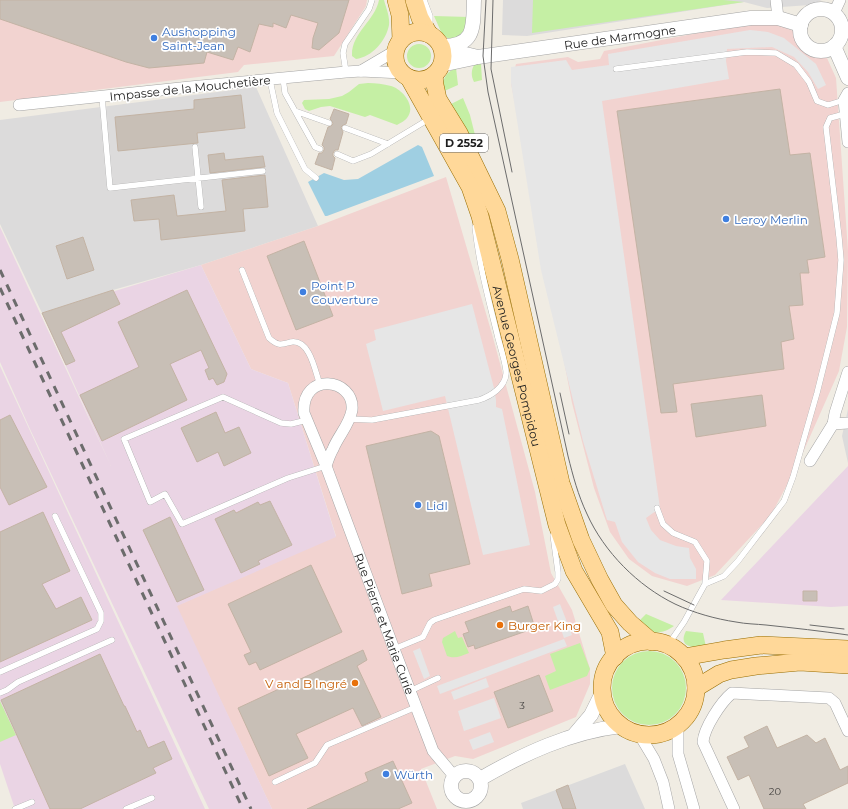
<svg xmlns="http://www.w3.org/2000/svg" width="848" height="809" font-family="Montserrat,sans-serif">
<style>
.residential{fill:#dcdbdb}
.commercial{fill:#f2d3d0}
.industrial{fill:#ead4e4}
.grass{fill:#c5efa4}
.parking{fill:#e6e6e6}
.water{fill:#9fcfe2}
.building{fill:#c8bfb6;stroke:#c3b3a4}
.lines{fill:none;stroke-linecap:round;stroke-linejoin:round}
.service-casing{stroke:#a5a5a5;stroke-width:6}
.minor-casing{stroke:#a5a5a5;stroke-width:12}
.tertiary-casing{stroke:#a5a5a5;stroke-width:15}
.primary-casing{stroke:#986d00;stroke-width:18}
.service{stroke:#fff;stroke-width:5.5}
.minor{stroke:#fff;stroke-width:11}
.tertiary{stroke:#fff;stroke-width:14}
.primary{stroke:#ffd899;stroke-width:17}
.tram{stroke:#6c6c6c;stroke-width:1}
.rail{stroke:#6c6c6c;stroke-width:3;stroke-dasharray:8 8;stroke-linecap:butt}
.shop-dot{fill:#3f7fe0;stroke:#fff;stroke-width:1.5}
.food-dot{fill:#e8710a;stroke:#fff;stroke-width:1.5}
.labels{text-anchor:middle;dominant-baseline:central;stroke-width:3.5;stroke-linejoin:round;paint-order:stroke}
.number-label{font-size:10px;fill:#484644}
.shield{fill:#fff;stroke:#626262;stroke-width:1}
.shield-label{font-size:11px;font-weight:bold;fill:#1e1e1e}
.shop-label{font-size:12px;fill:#366cbe;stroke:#fff;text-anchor:start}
.street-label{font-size:12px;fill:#1e1e1e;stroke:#fff}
.food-label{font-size:12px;fill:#c56008;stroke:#fff;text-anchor:start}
</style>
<rect width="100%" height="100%" fill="#f0ece3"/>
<path class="residential" d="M503 0H822L810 5 767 8 744 2 527 36 502 35Z
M256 87 318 226 201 265 113 290 42 313 0 224V120Z
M848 409V463L842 436Z
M625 764 645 809H523L521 803Z"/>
<path class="commercial" d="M0 0H367L366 6 334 56 244 65 238 72 0 102Z
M755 22 776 23 804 36 822 47 836 78 848 251 847 327 839 371 797 466 771 515 715 575 687 586 652 576 629 559 610 532 594 488 572 403 511 83 516 64 568 57 578 62 600 59 604 51Z
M446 177 492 334 535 492 551 573 572 610 590 669V684L576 717 473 759 455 756 421 769 437 809H272L176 606 336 536 288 383 251 369 201 265 318 226Z"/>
<path class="industrial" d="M0 227 111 466 42 313 201 265 251 369 288 383 336 537 177 606 272 809H209L30 429 0 362Z
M0 366 205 809H15L0 764Z
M848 466V606L831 607 721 600Z"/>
<path class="grass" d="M379 0H384C386 8 390 16 389 25 386 41 372 57 356 59L352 56C351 33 375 21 379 0Z
M533 0H723L744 2 532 33Z
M434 16 469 17 465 36 449 39 442 34Z
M407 56a12 12 0 1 1 24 0a12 12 0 1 1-24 0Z
M481 64 482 80 474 82C471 76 471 71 474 65Z
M456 68 458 85 442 92C443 80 444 73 456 68Z
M368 83C376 83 383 84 391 86 402 89 417 106 407 118 405 121 400 123 397 125L370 115 365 117 330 106 321 107 309 111 305 109 302 103 304 100 329 99 342 96 349 92 359 84Z
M463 98 470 115 478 147 474 150 449 105Z
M646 614 674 626C667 631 657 635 648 631 644 629 641 625 638 622Z
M455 631 458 638 462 637 469 653C461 656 455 659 447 656L442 642 443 638Z
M686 631 703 633 706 647C695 648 677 648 686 631Z
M580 643 590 669 587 676 550 690 545 676 556 671 550 654Z
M612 688a37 37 0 1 1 74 0a37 37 0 1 1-74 0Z
M0 701 16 735 0 742Z"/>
<path class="parking" d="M750 30 768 32 784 38 816 64 826 85 818 89 808 72 794 57 772 47 727 49 726 61 729 79 602 101 660 508 646 518 651 530 660 540 676 546 689 548 690 558 696 569V579H670L655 573 638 562 622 542 615 522 607 520 583 441 541 270 511 83V67L566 60 572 70 609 65 608 54Z
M472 304 494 388 496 400V407L502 409 530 545 483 555 445 396 383 411 366 344 376 340 374 330Z
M560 604 572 635 564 638 553 607Z
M564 639 567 646 440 694 437 686Z
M420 648 430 676 424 679 413 651Z
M486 678 489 687 454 700 451 692Z
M494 698 501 718 464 731 458 711Z
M490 732 494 742 473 750 469 740Z"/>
<path class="water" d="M418 145 422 147 434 176 327 216H325L308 182 324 173 344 180 358 179Z"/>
<path class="building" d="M0 0H349L339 33 319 50 312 48 313 38 318 23 291 15 286 28 273 23V27L259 24 250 52 238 47 233 60 207 52 204 63 149 68 126 62 0 19Z
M780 89 790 155 810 153 825 257 807 260 809 273H800L803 305 789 306 794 339 781 342 784 369 673 384 677 412 661 413 617 111Z
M241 95 245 128 197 133 198 143 118 151 115 117 194 109V100Z
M334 109 349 114 346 124 343 125 341 127 342 130 343 132 338 150H335L333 153V156L335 158 332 170 315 164 319 153H322L324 150V147L322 145 328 127 331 126 333 124 332 121 330 119Z
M224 153 225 160 263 156 265 167 210 173 208 155Z
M265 175 268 207 243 209 245 231 161 240 159 219 134 221 131 200 174 195 177 216 226 211 222 180Z
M83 237 94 270 67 279 56 246Z
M304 241 333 316 296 330 267 256Z
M113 290 120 304 61 332 75 361 66 365 42 313Z
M187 290 227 374 224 382 217 385 213 378 209 380 205 370 209 368 201 350 170 364 187 400 102 441 80 395 139 367 118 322Z
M762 395 766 426 696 437 691 404Z
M216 412 225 433 239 427 251 453 224 466 218 452 197 462 181 428Z
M10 415 47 487 9 505 0 487V420Z
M431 431 439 436 470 564 429 574 432 586 402 594 366 446Z
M270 501 292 545 258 561 260 564 241 573 215 519 234 510 236 513 258 502 260 505Z
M43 512 70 571 42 584 56 609 81 597 92 620 0 662V532Z
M170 517 204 590 177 602 143 530Z
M311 565 342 632 260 670 256 662 249 665 244 655 251 652 228 604Z
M803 591H817V601H803Z
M510 606 512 612 528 606 535 628 475 649 474 645 468 647 463 634 469 632 465 622Z
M363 650 367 660 357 666 381 717 362 726 353 708 296 734 308 758 269 776 238 708Z
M100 654 124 706H125L137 732 140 730 148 748 164 741 172 759 153 768 156 773 80 809H50L1 700Z
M539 675 553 711 508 728 494 692Z
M767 726 777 748 807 735 816 743 825 738 840 770 848 766V783L803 804 806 809H764L749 775 738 780 727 757 749 747 744 737Z
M393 761 412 803 398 809H307L368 781 365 773Z
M568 785 576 809H563L556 790Z"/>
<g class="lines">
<g class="service-casing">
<path id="service" d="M424 0 430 16V26
M616 69 747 52 776 53 796 65 809 82 817 101 828 105 844 100
M346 72 343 53 345 44 369 9 372 0
M283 78 285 93 315 147 320 149
M270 80 277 113 305 169 316 178
M102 97 110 188 263 171
M295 111 329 123
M345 128 388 144
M195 147 201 207
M337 154 353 161 371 154 429 119
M242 270 269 338C278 346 280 345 291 342 310 339 315 371 320 385
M349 419 372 420 479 400C491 396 505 387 506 374 507 368 500 345 498 338 489 301 479 265 475 227
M307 420 291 424 281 423 223 397 124 439 150 502 165 494 182 524 288 478 326 466
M657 508 663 524 673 533 695 542 707 561 705 584 684 622 668 645
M705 584 724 576 738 561 784 501 793 477 817 393 837 313 841 260 839 237 826 127 830 118 845 114
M394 649 423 637 430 623 434 620 524 589 541 591 555 584 558 579V572L553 535
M0 672 97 629 101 621V613L55 516
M410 691 438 678
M0 693 7 690 18 682 112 640
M275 782 315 763 327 745 416 707
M15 809 32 802
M126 809 152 798"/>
</g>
<g class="minor-casing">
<g id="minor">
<path d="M776 0 778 18"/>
<path d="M834 13 840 0"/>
<path d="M361 71 395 51"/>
<path d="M848 93 844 100 848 142"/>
<path d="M19 105 190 87 346 72 361 71 402 73"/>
<path d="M833 424 848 423"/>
<path d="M810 461 833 424 835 413 848 372"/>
<path id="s1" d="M326 466C328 460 330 454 333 449 338 436 350 424 352 410 355 378 301 371 304 413L326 466 394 649 433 751 454 776"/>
<path d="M678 725V754L694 809"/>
<path d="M639 734 654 759 663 782 669 809"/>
<path d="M734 809 703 742C704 728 721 702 732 693L829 698 835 703 848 731"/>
</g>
</g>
<g class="tertiary-casing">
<g id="tertiary">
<circle cx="821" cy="30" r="21"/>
<path id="s2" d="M440 46 453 51 478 57 751 18H778L801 25"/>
<path d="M443 46C476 46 473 26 474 0"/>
<path d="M834 46 848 78"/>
<path d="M441 65 474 58"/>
<path d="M574 735 591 715 603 691"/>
<circle cx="466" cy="786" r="15"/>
<path d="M480 779C523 754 570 732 621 726"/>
</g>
</g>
<g class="primary-casing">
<g id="primary">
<path d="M396 0 400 15 401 40"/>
<path d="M414 0 420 18 429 34"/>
<circle cx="419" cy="56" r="24"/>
<path d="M434 75 435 85 438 99 459 133 497 211 510 259 561 483 581 540 600 580 614 605 630 623 652 642"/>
<path id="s3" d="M409 78 470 187 480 216 496 280 557 525 574 571 610 632 615 657"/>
<circle cx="649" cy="688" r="47"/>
<path d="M684 657 724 650 761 645 848 649"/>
<path d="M696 688 719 674 731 670 756 666 800 662 848 665"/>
</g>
</g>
<use href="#service" class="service"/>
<use href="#minor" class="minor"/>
<use href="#tertiary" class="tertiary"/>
<use href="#primary" class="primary"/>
<path class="tram" d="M486 0 483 56 488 92 568 456C573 476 578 495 587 514 604 552 638 586 675 604 694 613 716 619 736 622 746 624 756 624 766 625 794 628 821 631 848 635
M493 0 491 69 512 172
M560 393 569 434
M664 591 694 605
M810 625 844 629"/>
<path class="rail" d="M0 270 251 809
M0 288 243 809"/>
</g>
<g class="shop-dot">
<circle cx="154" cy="38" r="4"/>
<circle cx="726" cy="219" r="4"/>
<circle cx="303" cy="292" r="4"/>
<circle cx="418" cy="505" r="4"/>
<circle cx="386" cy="774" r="4"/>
</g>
<g class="food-dot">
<circle cx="500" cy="625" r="4"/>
<circle cx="355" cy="683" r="4"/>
</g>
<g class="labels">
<g class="number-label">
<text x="522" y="705">3</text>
<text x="775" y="791">20</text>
</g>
<rect class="shield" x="440" y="134" width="48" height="18" rx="3"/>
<g class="shield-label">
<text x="464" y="143">D 2552</text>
</g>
<g class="shop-label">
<text x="162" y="31">Aushopping<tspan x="162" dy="14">Saint-Jean</tspan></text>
<text x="734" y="219">Leroy Merlin</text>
<text x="311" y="285">Point P<tspan x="311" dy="14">Couverture</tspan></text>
<text x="426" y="505">Lidl</text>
<text x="394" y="774">Würth</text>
</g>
<g class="street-label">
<text stroke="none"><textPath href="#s2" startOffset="183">Rue de Marmogne</textPath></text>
<text transform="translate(190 88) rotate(-6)">Impasse de la Mouchetière</text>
<text stroke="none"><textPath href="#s3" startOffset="310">Avenue Georges Pompidou</textPath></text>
<text stroke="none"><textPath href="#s1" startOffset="371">Rue Pierre et Marie Curie</textPath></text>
</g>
<g class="food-label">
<text x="508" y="625">Burger King</text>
<text x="347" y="683" text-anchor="end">V and B Ingré</text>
</g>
</g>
</svg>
